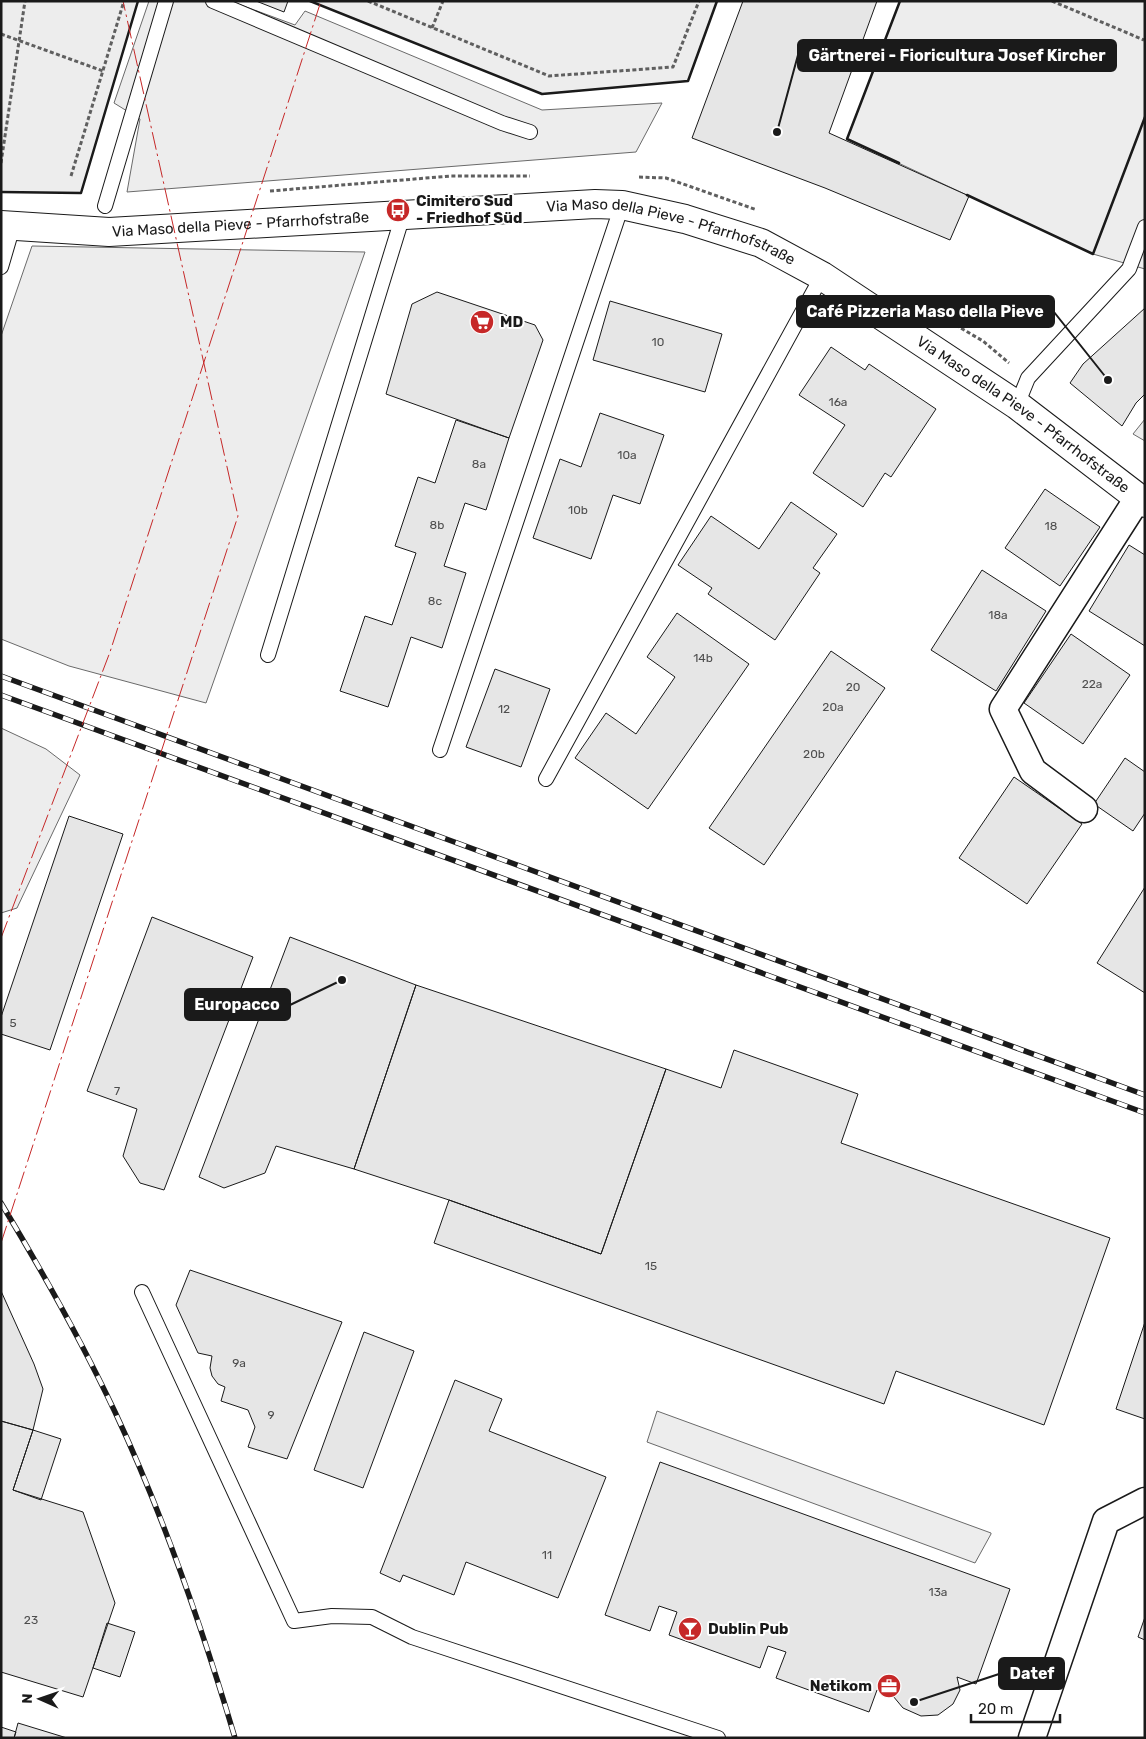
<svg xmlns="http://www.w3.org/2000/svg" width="1146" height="1739" font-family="Rubik,sans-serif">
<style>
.built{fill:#ededed;stroke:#6a6a6a}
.building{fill:#e6e6e6;stroke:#1a1a1a}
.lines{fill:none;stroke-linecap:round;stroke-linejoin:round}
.service-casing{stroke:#1a1a1a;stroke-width:16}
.minor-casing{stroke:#1a1a1a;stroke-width:29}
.tertiary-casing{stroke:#1a1a1a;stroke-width:30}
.path{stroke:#5f5f5f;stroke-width:3;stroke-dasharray:4 2.5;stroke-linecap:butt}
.service{stroke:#fff;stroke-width:14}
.minor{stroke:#fff;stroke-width:26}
.tertiary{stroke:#fff;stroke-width:28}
.rail-casing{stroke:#1a1a1a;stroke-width:5.5}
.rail{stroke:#fff;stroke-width:4;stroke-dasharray:11;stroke-linecap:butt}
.wall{stroke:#1a1a1a;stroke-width:2.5}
.power{stroke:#c62828;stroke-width:1;stroke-dasharray:18 4 2.5 4;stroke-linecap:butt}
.labels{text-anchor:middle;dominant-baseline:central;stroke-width:4;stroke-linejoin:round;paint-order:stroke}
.number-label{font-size:12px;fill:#4d4d4d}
.poi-label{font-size:15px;font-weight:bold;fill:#1a1a1a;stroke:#fff;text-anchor:start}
.street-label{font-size:15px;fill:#1a1a1a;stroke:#fff}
.leader{fill:none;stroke:#1a1a1a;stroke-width:2}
.callout-dot{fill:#1a1a1a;stroke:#fff;stroke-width:2}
.callout{fill:#1a1a1a;stroke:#1a1a1a;stroke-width:2}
.callout-label{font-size:16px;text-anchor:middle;font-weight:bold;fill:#fff}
</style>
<rect width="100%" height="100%" fill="#fff"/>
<path class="built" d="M1 1H138L81 193 1 192Z
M149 1H230L295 25 305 11 542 110 662 103 636 152 127 192 140 119 114 103Z
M310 1H717L688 81 542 94Z
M900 1H1145V269L1093 254 847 139Z
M32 246 365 252 206 703 69 666 1 639V336Z
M1145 419V441L1133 434Z
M1 728 46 749 80 775 17 908 1 913Z
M657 1411 991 1533V1534L975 1563 647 1442Z"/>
<path class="building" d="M256 1H288L284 12Z
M743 1H877L829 133 969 196 950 240 825 188 692 138Z
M437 292 535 325 543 340 509 438 386 394 412 304Z
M610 301 722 334 705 392 593 360Z
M1145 308V394L1136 403 1122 426 1070 383 1083 364Z
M831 347 865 370 869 364 936 409 891 477 885 473 863 507 813 473 845 425 799 395Z
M600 413 664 435 640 504 613 495 591 559 533 538 560 459 581 467Z
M456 420 509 438 486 510 465 503 444 566 466 573 442 648 411 637 388 707 340 691 365 616 392 625 416 553 395 546 418 477 435 483Z
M1045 489 1100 527 1060 586 1005 548Z
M791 502 837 534 813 568 820 573 775 640 708 594 712 588 678 565 711 516 759 549Z
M1129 545 1145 555V646L1089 611Z
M982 570 1046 611 996 691 931 650Z
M677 613 749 664 648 809 575 758 606 713 636 734 675 677 647 657Z
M1071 634 1130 675 1083 744 1024 703Z
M831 651 885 688 764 865 709 828Z
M495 669 550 689 521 767 466 747Z
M1125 758 1145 772V813L1133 831 1094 804Z
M1014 777 1082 824 1027 904 959 858Z
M69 816 123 834 50 1050 1 1034V1017Z
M1145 887V993L1097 963Z
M152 917 253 957 164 1190 140 1183 123 1156 137 1109 87 1091Z
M290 937 416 985 354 1169 276 1146 265 1173 224 1188 199 1177Z
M416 985 666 1069 601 1254 449 1200 354 1169Z
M734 1050 858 1094 841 1143 1110 1238 1044 1425 896 1371 884 1404 434 1243 449 1200 601 1254 666 1069 721 1088Z
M190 1270 342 1322 287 1459 248 1447 255 1427 248 1410 221 1401 225 1387 218 1384 212 1376 210 1368 212 1356 198 1353 176 1305Z
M1 1291 34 1364 43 1389 33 1430 1 1421Z
M1145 1322V1419L1116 1409Z
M364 1332 414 1351 363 1488 314 1470Z
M455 1380 502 1399 489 1431 606 1477 558 1598 466 1562 454 1595 403 1575 400 1582 380 1573Z
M1 1421 33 1430 13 1490 83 1512 115 1603 83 1697 1 1672Z
M33 1430 61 1439 41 1500 13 1490Z
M660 1462 1010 1589 976 1684 957 1677 960 1690 953 1704 938 1715 921 1716 903 1708 893 1696 877 1690 869 1712 776 1678 786 1652 768 1646 760 1668 669 1635 677 1612 659 1606 650 1631 605 1615Z
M1145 1617V1640L1138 1637Z
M107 1623 135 1632 120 1677 93 1668Z
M18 1723 67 1738H14Z
M1 1727 16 1732 14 1738H1Z"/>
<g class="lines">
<g class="service-casing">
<path id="service" d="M213 1 502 123 530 132
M105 206 166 1
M1 267 13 226
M1017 405 1028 378 1129 269 1145 227
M268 655 403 215
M440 750 622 205
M546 779 822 276
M142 1292 294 1621 332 1616 372 1617 412 1637 718 1738"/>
</g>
<g class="minor-casing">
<path id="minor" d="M1084 809 1033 771 1003 709 1138 498
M1032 1738 1106 1521 1145 1501"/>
</g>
<g class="tertiary-casing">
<g id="tertiary">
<path id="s1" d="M1 225 109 232 595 204 622 205 685 219 761 243 822 276 1017 405 1145 503"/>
</g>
</g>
<path class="path" d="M368 1 549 76 673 67 699 1
M1052 1 1144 40
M432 28 443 1
M1 34 103 71
M1 163 25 1
M71 176 124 1
M639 177 666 178 757 210
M270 191 451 176H530
M933 312 983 341 1009 363"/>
<use href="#service" class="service"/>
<use href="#minor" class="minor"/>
<use href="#tertiary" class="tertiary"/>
<g class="rail-casing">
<path id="rail" d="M1 676 1145 1095
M1 695 1145 1113
M1 1203C42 1271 81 1340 115 1412 164 1517 202 1627 235 1738"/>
</g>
<use href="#rail" class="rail"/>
<path class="wall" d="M310 1 542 94 688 81 717 1
M899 163 847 139 900 1
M1 192 81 193 138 1
M967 195 1093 254 1145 117"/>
<path class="power" d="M1 938 110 652 321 1
M1 1243 238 516 123 1"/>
</g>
<defs>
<g id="bus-disc" transform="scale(1.25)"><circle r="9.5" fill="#c62828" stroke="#fff"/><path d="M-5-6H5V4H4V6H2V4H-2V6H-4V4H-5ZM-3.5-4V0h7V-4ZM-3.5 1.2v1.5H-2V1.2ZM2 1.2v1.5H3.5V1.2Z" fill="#fff"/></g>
<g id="supermarket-disc" transform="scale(1.25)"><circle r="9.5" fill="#c62828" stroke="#fff"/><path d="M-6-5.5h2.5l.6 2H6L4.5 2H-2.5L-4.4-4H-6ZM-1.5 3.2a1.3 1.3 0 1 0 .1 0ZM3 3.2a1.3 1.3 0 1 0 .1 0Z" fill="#fff"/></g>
<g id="bar-disc" transform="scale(1.25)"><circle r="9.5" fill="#c62828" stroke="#fff"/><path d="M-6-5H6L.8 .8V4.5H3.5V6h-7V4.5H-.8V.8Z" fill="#fff"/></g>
<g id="office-disc" transform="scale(1.25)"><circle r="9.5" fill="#c62828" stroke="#fff"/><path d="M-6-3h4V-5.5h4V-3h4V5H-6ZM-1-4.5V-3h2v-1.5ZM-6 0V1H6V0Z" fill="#fff"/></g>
</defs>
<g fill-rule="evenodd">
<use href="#bus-disc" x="398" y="210"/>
<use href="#supermarket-disc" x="482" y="322"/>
<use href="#bar-disc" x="690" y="1629"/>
<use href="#office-disc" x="889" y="1686"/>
</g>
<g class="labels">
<g class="number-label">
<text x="658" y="342">10</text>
<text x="838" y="402">16a</text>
<text x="627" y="455">10a</text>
<text x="479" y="464">8a</text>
<text x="578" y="510">10b</text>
<text x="437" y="525">8b</text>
<text x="1051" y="526">18</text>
<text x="435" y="601">8c</text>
<text x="998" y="615">18a</text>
<text x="703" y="658">14b</text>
<text x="1092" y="684">22a</text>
<text x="853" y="687">20</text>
<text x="833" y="707">20a</text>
<text x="504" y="709">12</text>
<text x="814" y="754">20b</text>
<text x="13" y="1023">5</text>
<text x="117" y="1091">7</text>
<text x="651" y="1266">15</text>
<text x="239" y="1363">9a</text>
<text x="271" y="1415">9</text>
<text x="547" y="1555">11</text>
<text x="938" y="1592">13a</text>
<text x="31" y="1620">23</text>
</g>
<g class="poi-label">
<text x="416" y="201">Cimitero Sud<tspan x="416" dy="17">- Friedhof Süd</tspan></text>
<text x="500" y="322">MD</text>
<text x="708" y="1629">Dublin Pub</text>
<text x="872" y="1686" text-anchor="end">Netikom</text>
</g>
<g class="street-label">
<text stroke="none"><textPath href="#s1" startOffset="240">Via Maso della Pieve - Pfarrhofstraße</textPath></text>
<text stroke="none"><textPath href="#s1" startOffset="675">Via Maso della Pieve - Pfarrhofstraße</textPath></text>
<text stroke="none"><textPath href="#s1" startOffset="1080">Via Maso della Pieve - Pfarrhofstraße</textPath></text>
</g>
</g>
<path class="leader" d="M777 132L798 55M1108 380L1054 312M342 980L290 1005M914 1702L999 1674"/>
<g class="callout-dot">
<circle cx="777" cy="132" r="5"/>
<circle cx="1108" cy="380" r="5"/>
<circle cx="342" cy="980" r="5"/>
<circle cx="914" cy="1702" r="5"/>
</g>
<g class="callout">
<rect x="798" y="40" width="318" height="31" rx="5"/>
<rect x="797" y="296" width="257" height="31" rx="5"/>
<rect x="185" y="989" width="105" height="31" rx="5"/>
<rect x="999" y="1658" width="65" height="31" rx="5"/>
</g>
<g class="callout-label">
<text x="957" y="61">Gärtnerei - Fioricultura Josef Kircher</text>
<text x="925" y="317">Café Pizzeria Maso della Pieve</text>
<text x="237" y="1010">Europacco</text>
<text x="1032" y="1679">Datef</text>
</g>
<rect width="1146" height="1739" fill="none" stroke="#1a1a1a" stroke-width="5"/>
<g transform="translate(40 1699) rotate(272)" stroke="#ffffff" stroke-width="4" paint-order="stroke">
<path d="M0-4L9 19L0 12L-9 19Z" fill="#1a1a1a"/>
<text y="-8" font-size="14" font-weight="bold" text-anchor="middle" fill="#1a1a1a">N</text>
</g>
<path d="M971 1714v8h89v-8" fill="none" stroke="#1a1a1a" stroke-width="2.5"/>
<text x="978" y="1714" font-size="15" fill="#1a1a1a" stroke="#ffffff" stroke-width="4" paint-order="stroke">20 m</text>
</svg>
